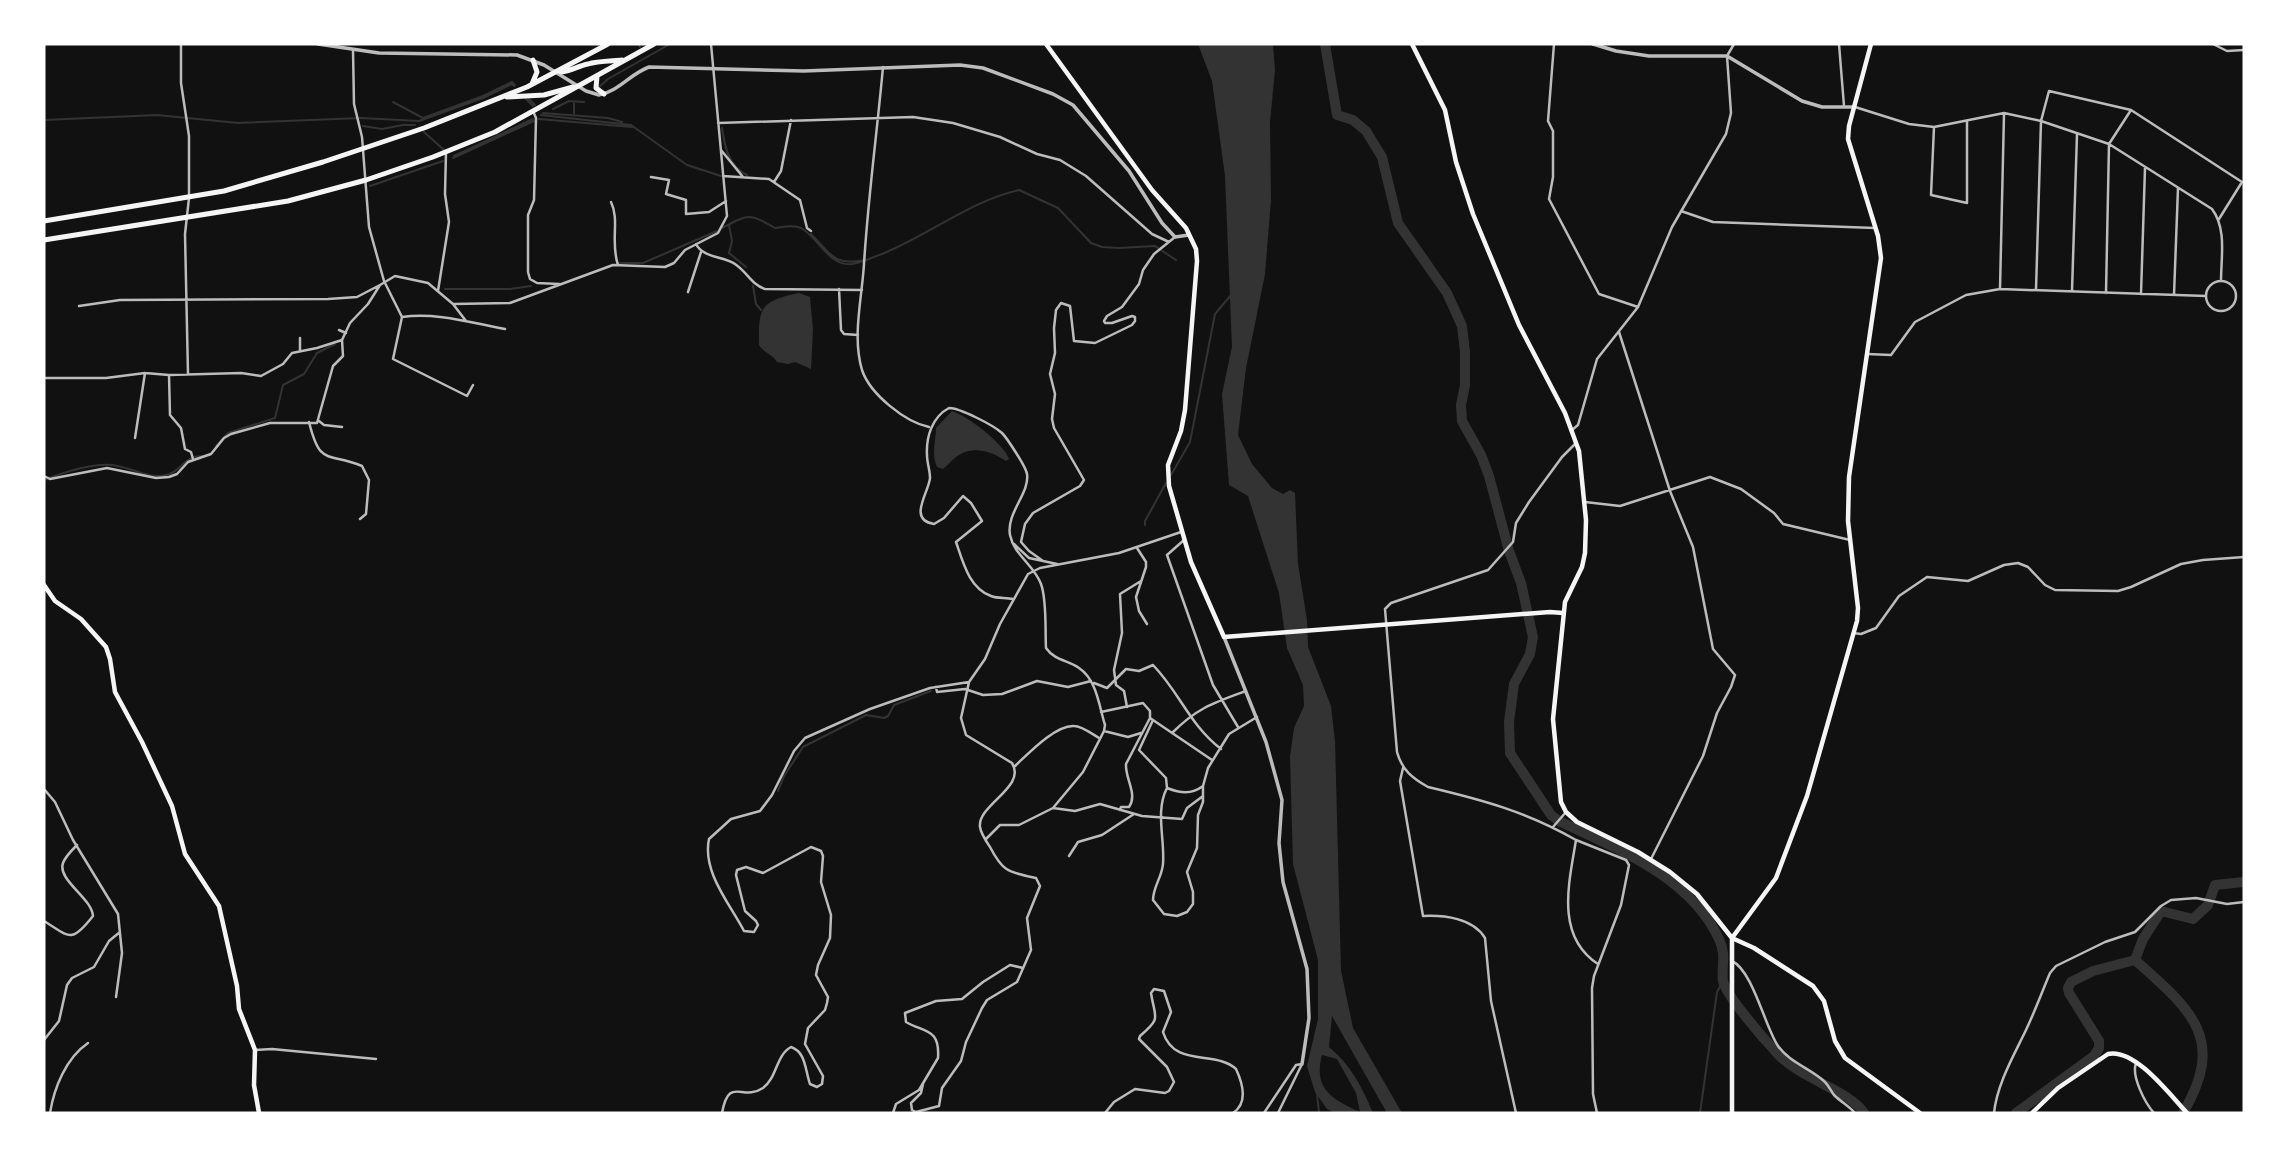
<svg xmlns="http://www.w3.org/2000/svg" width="2288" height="1157" font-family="Quicksand,sans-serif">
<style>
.water{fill:#333;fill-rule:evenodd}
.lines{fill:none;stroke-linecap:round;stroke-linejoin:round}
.stream{stroke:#333;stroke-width:2}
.river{stroke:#333;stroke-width:10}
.minor{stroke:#bcbcbc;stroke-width:2.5}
.tertiary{stroke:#bcbcbc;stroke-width:3.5}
.secondary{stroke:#f5f5f5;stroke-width:4.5}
.primary{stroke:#f5f5f5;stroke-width:4.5}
.trunk{stroke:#f5f5f5;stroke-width:5}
</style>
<rect width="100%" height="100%" fill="#111"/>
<path class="water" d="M1198 44H1273L1275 70 1270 122 1271 200 1265 274 1246 368 1238 435 1252 464 1272 488 1283 494 1290 490 1295 493 1298 564 1307 620 1308 647 1331 706 1335 741 1341 971 1353 1028 1402 1113H1387L1332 1016 1329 1047C1351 1065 1362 1087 1373 1113H1335L1327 1109 1315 1092 1307 1066 1318 1019V960L1293 864 1290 756 1294 728 1304 706 1303 685 1287 648 1279 593 1248 496 1229 485 1222 394 1232 347 1225 176 1212 81ZM1322 1055 1337 1059 1356 1093 1360 1112C1332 1099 1313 1089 1322 1055Z
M799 293 810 297 813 330 811 369 795 362 788 364 777 362C772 354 764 353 759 345 758 307 761 301 799 293Z
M952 411C968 416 1004 444 1009 459L1006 461C991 451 972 445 956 457 951 461 948 465 943 469L937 467C931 454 936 441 936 428Z"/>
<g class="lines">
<path class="stream" d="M638 44 640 47
M599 87 608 79 670 44
M526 99 533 106
M529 99 535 105
M393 102 423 118 483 96 512 82 515 85
M553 109 569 101 584 102
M543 113 608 118 622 122
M574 113V102
M541 115 631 125 687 165 721 176
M539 119 632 127
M44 120 157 115 238 123 361 118 419 121 483 98 512 84 514 86
M363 126 382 129 403 125H415
M722 128C725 147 728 166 747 175
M424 132 444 150
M454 156 533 119
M453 158 534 121
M370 186 443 161
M729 225 732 241 729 253 746 267
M722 228C749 214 749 213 775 228 783 227 793 224 801 228 819 238 829 267 852 264 863 263 872 257 882 254 929 235 970 201 1019 190L1058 208 1091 243 1102 247 1119 248 1155 246 1176 260
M811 234C832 255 833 266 865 260
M620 263H643L717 231
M753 286 756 304 761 310
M445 289H510L531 286
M216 446 228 433 275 418 283 385 304 374 317 353 335 344
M1171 475 1190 442 1215 314 1231 295
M44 480C62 473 97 461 118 466 134 469 149 479 166 475 182 472 182 456 203 456
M1145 525V521L1166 483
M778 791 784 776 803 747 866 715 884 718 888 716 894 705 931 691
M1317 1093 1319 1113
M1700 1113 1717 992 1723 981"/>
<path class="river" d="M1325 44 1337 115 1353 120 1366 131 1382 157 1398 223 1447 293 1462 326 1465 352V385L1461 405 1462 421 1481 455 1489 476 1509 551 1521 583 1533 637 1530 654 1514 684 1509 722 1510 753 1551 815 1559 821C1617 849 1690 876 1719 939 1727 956 1721 965 1723 981 1726 996 1765 1040 1777 1053 1798 1078 1849 1090 1864 1113
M2135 960C2191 1010 2227 1038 2183 1113
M2135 960 2143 939 2161 911 2193 919 2208 905 2215 885 2244 882
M2016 1113 2094 1056 2099 1048V1041L2069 993 2068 988 2071 982 2093 971 2135 960"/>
<path class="minor" d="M181 44V83L189 136V198L185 234 188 374
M1554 44 1548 121 1553 131V177L1549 199 1599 294 1638 307
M1839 44 1844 106
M2213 44 2227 51 2244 50
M353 50 354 104 362 137 369 227 384 281 402 317 393 359 467 396 473 385
M883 67C877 133 868 198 864 264 862 298 852 337 862 370 870 394 905 422 929 427
M1855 107 1909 124 1934 127 2004 113 2041 121 2109 144 2212 209C2227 229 2221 257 2221 281
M533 111 536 118 534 200 528 215V272L530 279 537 283 559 284
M718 123 913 117 953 123 1000 137 1037 154 1060 160 1086 176 1152 234 1169 242
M1934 127 1931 195 1967 203V121
M721 150 743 177
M723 176 769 179 800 200 807 228 811 231
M651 177 669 180 666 194 686 200V214L709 212 726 201
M774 182 781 171 791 120
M611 202C620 220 610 242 618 265
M1681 211 1713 222 1875 228
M696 244C703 258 723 256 735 264 747 272 752 285 765 289L862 290
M2206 296a15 15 0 1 1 30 0a15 15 0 1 1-30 0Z
M839 289 841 330 844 334 858 335
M2000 289 2004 114
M2036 290 2041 121 2049 91 2131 110 2242 182 2219 219
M438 291 449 222 445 194 446 152
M2072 291 2077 134
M688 292 701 252
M2106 293 2109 144 2131 110
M2141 294 2145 168
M2174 295 2178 188
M453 304 466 321
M79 306 120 300 328 299 357 297 380 285
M402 317C436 312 472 323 505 329
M339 330 346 333
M1619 332 1670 491 1693 547 1713 649 1735 675 1731 687 1717 713 1703 756 1651 859
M300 338V350
M1867 354 1891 355 1915 322 1966 295 2000 289 2206 296
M169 375 170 415 181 428 185 449 191 452 193 459
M44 378H106L145 373 169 375 241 373 261 376 283 364 292 353 317 348 342 340
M319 421 324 425 342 427
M309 422C320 466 326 452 362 466L369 480 366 514 360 519
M1572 430 1578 425 1597 359 1638 307 1672 227 1726 134 1731 113 1727 56 1734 44
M135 438 145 373
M1575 444 1562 457 1529 502 1516 523 1513 542 1488 570 1391 603 1385 609 1397 752C1402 770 1412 778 1428 787 1483 800 1527 812 1576 840 1569 883 1555 936 1598 964
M44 476 50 479 107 468 156 478 169 477 177 474 188 462 211 454 224 438 231 434 270 423H317L333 366 343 356 342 340 350 323 368 304 380 285 395 276 428 283 453 304 510 303 613 265 665 267 674 263 685 250 718 233 727 216 711 44
M1585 502 1620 506 1710 477 1741 489 1774 513 1783 524 1850 540
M1184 540 1167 555 1213 685 1238 727
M1014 544 1029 558 1057 564
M1137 548 1146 562V567L1136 597 1139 611 1147 624
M1043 561 1029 551 1021 542 1025 524 1033 513 1080 486 1084 480 1054 428 1052 419 1055 394 1050 374 1055 353 1054 328 1056 310 1061 303 1070 306 1074 341 1095 343 1132 325 1135 321V317L1132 316 1112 323H1105L1104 321 1107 316 1122 307 1139 284 1143 270 1154 254 1175 237
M1853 633 1861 634 1876 628 1899 596 1927 577 1968 581 2004 565 2018 563 2028 567 2045 585 2055 590 2118 591 2131 587 2181 564 2203 560 2244 557
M1094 683 1107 688 1126 669 1139 671 1153 665C1180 693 1189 724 1221 749
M936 687 937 692 965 689 983 695 1002 694 1037 681 1068 687 1091 681
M1127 707 1124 691 1116 685 1114 670 1122 633 1120 594 1141 581
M1101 712 1143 703 1150 711V718
M1153 720 1139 750 1166 778 1167 788C1180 793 1191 795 1203 786
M1104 731 1128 737 1141 733
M1172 733C1197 708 1213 703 1246 691
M1015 766C1028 754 1055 725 1074 726 1082 726 1092 734 1099 738
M1403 768 1400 781 1423 916C1444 915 1473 918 1485 938L1491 1001 1516 1113
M1167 788C1155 811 1165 839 1163 864 1162 877 1153 887 1153 900L1164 914 1177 916 1187 912 1193 904V892L1187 872 1197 848 1198 815 1203 802V786L1208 768 1229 734 1257 717
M44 789 55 802 73 840 118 914 122 953 116 997
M1053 808 1075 811 1100 804 1142 816 1182 819 1187 808 1203 796
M1120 810 1121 807H1129C1138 794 1125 779 1126 764L1150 718 1212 760
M1553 827 1566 812
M986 839 1000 825H1019L1053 808 1083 772 1104 731 1105 725C1099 706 1097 680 1079 668 1068 660 1055 661 1046 648 1045 630 1047 600 1041 584 1034 565 1014 555 1010 535 1006 513 1030 493 1027 474 1026 467 1007 438 1002 433 993 425 960 408 949 408 932 417 926 437 927 455 927 463 930 470 930 478 929 492 907 520 934 524L944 518 963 496 971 503 982 521 956 542C963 562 969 588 991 596 998 599 1006 597 1013 599
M1576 840 1626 860 1629 865 1621 905 1594 976 1592 988 1593 1094 1597 1113
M1069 856 1078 842 1102 835 1134 814
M44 921C70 937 71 944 93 916 92 898 57 880 63 863 65 857 72 850 77 845
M1732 961C1753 971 1765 1027 1778 1046 1790 1063 1810 1068 1825 1082 1829 1086 1831 1091 1834 1095 1841 1102 1849 1106 1855 1113
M44 1040 59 1021 67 985 72 978 94 967 109 941 120 932
M255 1050 272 1049 376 1059
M2136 1063C2131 1076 2145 1103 2154 1113
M923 1084 921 1093 911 1103 912 1110 916 1112 939 1106 942 1088 961 1061 966 1042 982 1008 987 1000 1017 982 1031 950 1027 918 1040 886 1036 878C1008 872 1003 872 990 847 986 841 981 834 980 827 977 805 1027 787 1012 763L966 735 961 718 969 682 985 659 1000 624 1028 574 1040 568 1119 553 1181 532
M50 1113C54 1088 66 1058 88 1043
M722 1113C729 1075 742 1102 763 1088 777 1078 776 1055 791 1047 806 1052 805 1070 810 1084L817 1087 822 1084 823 1076 805 1044 808 1028 825 1010 827 1003 828 997 816 975 818 965 830 938 831 915 821 882 823 856 821 851 811 847 763 873 746 867 737 870 736 875 745 911 756 921 758 925 754 932 744 931C730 904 702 872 709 839L731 819 760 811 772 795 794 751 805 738 870 709 930 688 969 682
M893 1113 896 1104 919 1090 938 1058C940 1028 925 1033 906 1022L905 1013 936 1001 962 999 983 982 1010 965 1023 968
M1105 1113 1114 1102 1135 1089 1165 1093 1169 1091 1174 1082 1167 1067 1139 1039 1140 1036C1162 1017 1155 1019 1151 993L1154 989 1164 991 1171 1012 1163 1032C1174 1068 1216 1050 1236 1069 1243 1084 1248 1103 1233 1113
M1264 1113 1296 1065 1302 1064
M1278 1113 1302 1064
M1994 1113C1997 1084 2014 1055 2026 1030 2035 1011 2042 992 2050 973L2056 966 2105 942 2135 932 2161 906 2171 900 2196 898 2227 904 2244 902"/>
<path class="tertiary" d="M318 44 379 53 517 55 544 65 586 91 599 95C619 91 630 74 649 67L804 71 960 65 983 68 1053 94 1073 105 1129 171 1162 223 1175 237 1189 235
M1593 44 1616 51 1649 56H1727L1802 101 1822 107H1855
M1224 637 1266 742 1282 800 1279 843 1283 882 1307 969 1309 1018 1302 1064"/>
<path class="secondary" d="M1046 44 1152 190 1186 228 1196 249 1197 261 1185 410 1181 431 1168 465 1169 486 1191 562 1224 637 1550 612 1563 613
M1871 44 1849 126 1848 139 1878 236 1881 258 1849 477 1848 521 1858 608 1857 621 1807 796 1776 878 1732 938 1754 948 1813 986 1824 1001 1835 1041 1845 1058 1920 1113
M44 585 55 601 81 619 106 647 110 659 115 692 142 742 172 806 185 854 219 906 237 986 239 1009 255 1050 254 1085 259 1113
M2032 1113 2058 1088 2108 1054C2135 1048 2170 1095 2187 1113"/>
<path class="primary" d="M1412 44 1445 110 1456 162 1473 214 1519 325 1565 413 1579 451 1586 520 1585 553 1582 567 1565 602 1553 719 1561 802 1566 812 1577 822 1638 852 1670 872 1697 894 1732 938V1113"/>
<path class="trunk" d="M561 72C571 71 578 66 588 64 597 61 612 61 622 60
M597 76 596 88 604 94
M532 84 537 72 533 60
M507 97 544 95 573 87
M44 221 224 191 323 162 424 128 527 87 608 44
M44 240 288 201 366 180 433 157 495 132 654 44"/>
</g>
<rect width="2288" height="1157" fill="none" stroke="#ffffff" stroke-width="91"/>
</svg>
